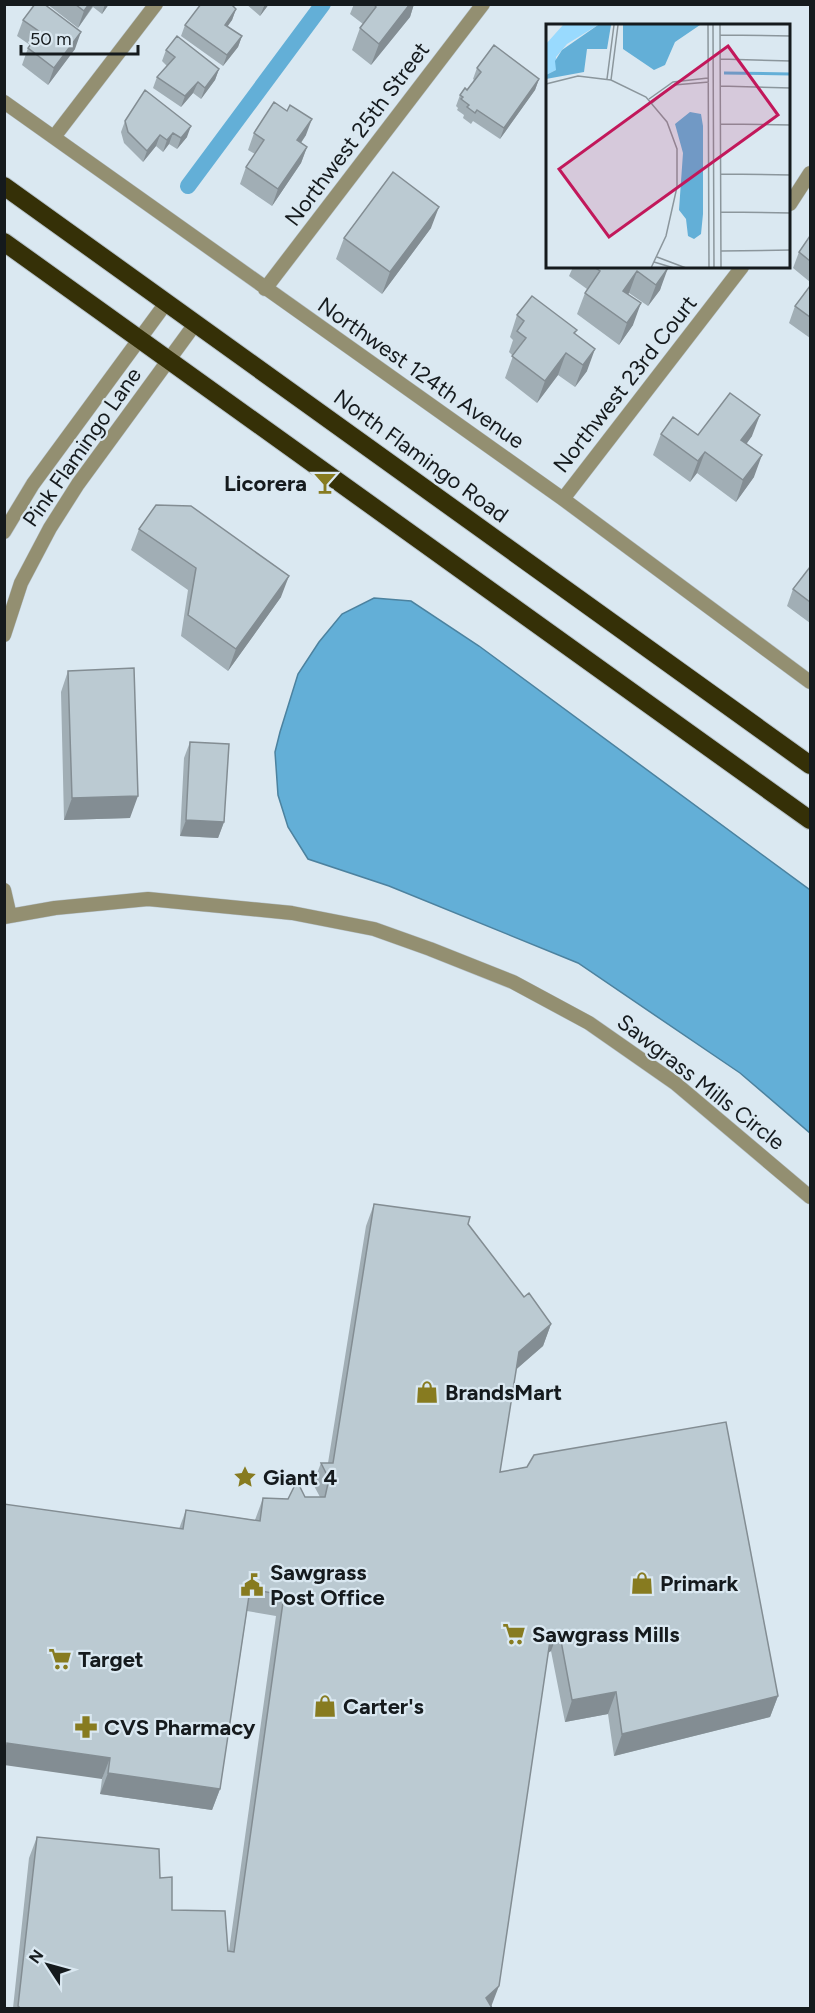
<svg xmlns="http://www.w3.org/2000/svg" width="815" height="2013" font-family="Figtree,sans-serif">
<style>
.water{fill:#63afd7;stroke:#4c829f;stroke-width:1.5}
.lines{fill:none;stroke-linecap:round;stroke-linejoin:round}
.canal{stroke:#63afd7;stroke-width:16}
.street-casing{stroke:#b7c3cb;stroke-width:15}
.highway-casing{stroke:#b7c3cb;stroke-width:20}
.street{stroke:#938f71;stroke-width:14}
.highway{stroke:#353007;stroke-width:18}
.wall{fill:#a1aeb5}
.shaded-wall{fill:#838d93}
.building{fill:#bbcad2;stroke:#838d93;stroke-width:1.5}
.labels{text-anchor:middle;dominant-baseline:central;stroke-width:4.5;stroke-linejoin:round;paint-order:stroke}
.street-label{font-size:22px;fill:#151a1d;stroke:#dae8f1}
.poi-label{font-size:22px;font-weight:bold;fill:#151a1d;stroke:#dae8f1;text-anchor:start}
.inset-river{fill:none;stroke:#63afd7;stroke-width:3}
.inset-road{fill:none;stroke:#8b969c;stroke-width:1.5}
.view{fill:#c2185b;fill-opacity:0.15;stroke:#c2185b;stroke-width:3}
.inset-edge{fill:none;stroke:#151a1d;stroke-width:3}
</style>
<rect width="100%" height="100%" fill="#dae8f1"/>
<path class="water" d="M374 598 411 601 479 646 810 890V1133L740 1073 578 963 389 886 308 859 288 827 278 795 275 752 280 732 298 674 319 642 342 614Z"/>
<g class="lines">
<path class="canal" d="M188 186 323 4"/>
<g class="street-casing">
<path id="street" d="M4 102 563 499 810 682
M54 137 156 4
M790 204 810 173
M265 289 483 4
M563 499 742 267
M4 532 33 484 166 303
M4 635 21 583 50 528 78 484 195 324
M4 890 10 916
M4 917 55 908 148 899 292 913 374 929 430 949 513 982 589 1023 675 1083 810 1197"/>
</g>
<g class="highway-casing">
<path id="highway" d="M4 186 810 765
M4 242 810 820"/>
</g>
<use href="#street" class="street"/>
<use href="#highway" class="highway"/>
</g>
<path class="wall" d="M47 4H109L102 14 93 7 78 28Z
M246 4H269L260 16Z
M354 4H414L410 17 371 65 352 50 360 28 363 24 350 14Z
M236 9 232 20 227 26 242 36 238 47 223 66 181 36 185 25Z
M23 20 75 49 48 85 22 65 28 48 30 45 17 36Z
M166 50 219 69 215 80 201 99 193 93 181 107 153 88 157 77 167 66 162 61Z
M477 68 539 79 535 90 500 139 473 121 471 124 463 118 464 115 457 110 458 108 456 106 460 95 467 90 474 80 473 79Z
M125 121 187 137 177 149 169 144 163 152 156 146 143 162 124 143 121 132Z
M254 133 306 135 301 143 307 147 301 163 272 206 240 184 246 167 255 154 248 150Z
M431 228 382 294 336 259 344 238Z
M810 236V282L793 268 799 252Z
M573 267H666L660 290 648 306 629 293 628 294 633 325 619 345 577 314 585 293 587 289 569 276Z
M810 286V338L789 323 795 306Z
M517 315 575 334 587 371 575 387 558 375 537 403 505 378 513 356 509 352 513 340 510 337Z
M661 434 752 436 747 443 754 477 736 502 697 473 690 482 653 455Z
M139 529 281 597 228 671 181 636 188 590 131 550Z
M810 567V623L787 606 793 589Z
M68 671 130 818 64 820 61 692Z
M190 742 224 822 218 838 180 836 184 758Z
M374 1204 468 1224 524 1297 551 1324 543 1346 516 1369 500 1472 778 1696 770 1717 614 1756 608 1714 565 1722 551 1651 548 1653 491 2007 492 2008H13L29 1858 37 1837 160 1878 172 1910 229 1951 276 1616 247 1611 220 1789 212 1810 100 1794 102 1779 179 1529 186 1510 255 1520 263 1498 288 1499 305 1497H320L313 1484 321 1463H328L366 1226Z"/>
<path class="shaded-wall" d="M89 4H94L78 28 84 11Z
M105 4H109L102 14Z
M265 4H269L260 16Z
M409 4H414L410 17 371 65 379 44Z
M236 9 232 20 221 36 225 25Z
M81 32 75 49 48 85 54 68Z
M242 36 238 47 223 66 227 55Z
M219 69 215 80 201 99 205 88Z
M539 79 535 90 500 139 504 128Z
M198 82 193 93 181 107 185 96Z
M312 119 306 135 291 157 297 140Z
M191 126 187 137 177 149 181 138Z
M173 133 169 144 163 152 167 140Z
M160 135 156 146 143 162 147 151Z
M307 147 301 163 272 206 278 189Z
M439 207 431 228 382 294 390 272Z
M668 268 660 290 648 306 656 285Z
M637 271 629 293 615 312 623 291Z
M641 303 633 325 619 345 627 323Z
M595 349 587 371 575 387 583 365Z
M566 353 558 375 537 403 545 381Z
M760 415 752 436 734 461 741 440Z
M705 452 697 473 690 482 698 461Z
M762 455 754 477 736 502 743 480Z
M289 576 281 597 228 671 236 649Z
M138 796 130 818 64 820 72 798Z
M186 820 224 822 218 838 180 836Z
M551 1324 543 1346 511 1374 519 1352Z
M559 1630 551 1651 543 1656 551 1634Z
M616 1692 608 1714 565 1722 572 1700Z
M778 1696 770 1717 614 1756 622 1734Z
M7 1743 110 1758 102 1779 4 1765V1750Z
M108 1773 220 1789 212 1810 100 1794Z
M499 1986 491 2007 486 1998Z"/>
<path class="building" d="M35 4H44L81 32 54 68 28 48 40 32 23 20Z
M75 4H89L84 11Z
M201 4H231L236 9 225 25 242 36 227 55 185 25Z
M374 4H410L379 44 360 28 376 7Z
M177 36 219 69 205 88 198 82 185 96 157 77 175 57 166 50Z
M494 45 539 79 504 128 477 110 475 113 467 107 469 105 461 99 463 97 460 95 465 88 467 90 481 72 477 68Z
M145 90 191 126 181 138 173 133 167 140 160 135 147 151 128 132 125 121Z
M274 102 287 111 290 105 312 119 297 140 307 147 278 189 246 167 264 140 254 133Z
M393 172 439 207 390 272 344 238Z
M810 236V261L799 252Z
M594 267H666L668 268 656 285 637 271 623 291 641 303 627 323 585 293 600 271Z
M810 286V317L795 306Z
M532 296 577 330 574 333 595 349 583 365 566 353 545 381 512 356 526 338 517 331 524 321 517 315Z
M730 393 760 415 741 440 762 455 743 480 705 452 698 461 661 434 673 417 698 435Z
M156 505 191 506 289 576 236 649 188 615 196 568 139 529Z
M810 567V602L793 589Z
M134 668 138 796 72 798 68 671Z
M190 742 229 744 224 822 186 820Z
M374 1204 470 1217 468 1224 524 1297 529 1293 551 1324 519 1352 500 1472 527 1467 534 1455 726 1422 778 1696 622 1734 616 1692 572 1700 559 1630 551 1634 499 1986 486 1998 492 2008H20L18 2006 37 1837 159 1849 160 1878 172 1877V1910L225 1911 228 1951 234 1952 284 1595 250 1589 220 1789 108 1773 110 1758 7 1743 6 1754H4V1504L183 1529 186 1510 260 1521 263 1498 288 1499 297 1481 305 1497H325L329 1479 321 1463H333Z"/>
<defs>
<g id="bar-bare" transform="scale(1.8)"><path d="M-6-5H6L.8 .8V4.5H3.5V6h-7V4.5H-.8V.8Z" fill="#877b20" stroke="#dae8f1" stroke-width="2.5" paint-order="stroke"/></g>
<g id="shop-bare" transform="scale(1.8)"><path d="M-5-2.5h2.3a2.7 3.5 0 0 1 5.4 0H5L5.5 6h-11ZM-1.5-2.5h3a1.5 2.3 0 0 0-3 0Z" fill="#877b20" stroke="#dae8f1" stroke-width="2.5" paint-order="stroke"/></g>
<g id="sight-bare" transform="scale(1.8)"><path d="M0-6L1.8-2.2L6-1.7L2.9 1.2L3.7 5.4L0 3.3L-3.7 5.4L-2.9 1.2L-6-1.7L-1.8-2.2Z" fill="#877b20" stroke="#dae8f1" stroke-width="2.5" paint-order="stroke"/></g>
<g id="civic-bare" transform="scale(1.8)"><path d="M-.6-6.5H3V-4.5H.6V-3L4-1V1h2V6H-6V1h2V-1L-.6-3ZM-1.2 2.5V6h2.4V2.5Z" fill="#877b20" stroke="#dae8f1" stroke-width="2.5" paint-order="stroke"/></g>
<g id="supermarket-bare" transform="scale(1.8)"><path d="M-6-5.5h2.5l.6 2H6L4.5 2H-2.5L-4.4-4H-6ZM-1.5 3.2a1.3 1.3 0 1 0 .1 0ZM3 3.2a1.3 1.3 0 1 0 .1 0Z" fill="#877b20" stroke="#dae8f1" stroke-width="2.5" paint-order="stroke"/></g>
<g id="pharmacy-bare" transform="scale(1.8)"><path d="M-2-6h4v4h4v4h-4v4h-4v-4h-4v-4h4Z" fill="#877b20" stroke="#dae8f1" stroke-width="2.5" paint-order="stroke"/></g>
</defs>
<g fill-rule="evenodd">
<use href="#bar-bare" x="325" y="483"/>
<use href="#shop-bare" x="427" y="1392"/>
<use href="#sight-bare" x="245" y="1477"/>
<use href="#shop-bare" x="642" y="1583"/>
<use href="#civic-bare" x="252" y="1585"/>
<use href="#supermarket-bare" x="514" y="1634"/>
<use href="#supermarket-bare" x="60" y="1659"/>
<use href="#shop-bare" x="325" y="1706"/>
<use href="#pharmacy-bare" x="86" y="1727"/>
</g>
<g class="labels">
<g class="street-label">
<text transform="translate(357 134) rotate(-53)">Northwest 25th Street</text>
<text transform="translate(421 373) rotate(35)">Northwest 124th Avenue</text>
<text transform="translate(625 384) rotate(-52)">Northwest 23rd Court</text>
<text transform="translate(82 447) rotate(-55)">Pink Flamingo Lane</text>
<text transform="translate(421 456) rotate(36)">North Flamingo Road</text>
<text transform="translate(701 1082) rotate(38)">Sawgrass Mills Circle</text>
</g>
<g class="poi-label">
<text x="307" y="483" text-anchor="end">Licorera</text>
<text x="445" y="1392">BrandsMart</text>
<text x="263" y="1477">Giant 4</text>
<text x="270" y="1572">Sawgrass<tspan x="270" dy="25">Post Office</tspan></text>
<text x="660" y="1583">Primark</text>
<text x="532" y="1634">Sawgrass Mills</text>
<text x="78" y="1659">Target</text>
<text x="343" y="1706">Carter's</text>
<text x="104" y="1727">CVS Pharmacy</text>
</g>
</g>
<g transform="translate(546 24)">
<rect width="244" height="244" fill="#dae8f1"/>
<path d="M17 1H52L21 20 10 33V46L0 51V20Z" fill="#99dafe"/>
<path d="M52 1H65L61 25H41L38 48 0 55V51L10 46 9 37 16 26ZM77 1H154L129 18 119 41 108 46 77 25ZM144 88 155 90 157 102V190L155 210 148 215 142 212 140 195 133 186 137 129 129 100Z" fill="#63afd7"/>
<path class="inset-river" d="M178 49 245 50"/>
<path class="inset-road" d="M162 1 163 244M167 1 168 244M174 1 175 244M174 11 245 12M174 35 245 37M61 55 68 1M65 56 72 1M0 60 32 52 65 56 100 73 121 98 131 125V163L120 212 105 244M174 62 245 64M103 75 127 58 162 54M106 79 128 61 163 58M175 100 245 101M174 150 245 151M175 188 245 189M175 227 245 226M111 233 140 244M108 238 128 244"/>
<path class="view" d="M182 22 232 91 63 213 13 145Z"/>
<rect width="244" height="244" class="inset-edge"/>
</g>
<rect width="815" height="2013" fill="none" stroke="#151a1d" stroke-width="12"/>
<g transform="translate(48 1965) rotate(306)" stroke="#dae8f1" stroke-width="4.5" paint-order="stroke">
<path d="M0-4.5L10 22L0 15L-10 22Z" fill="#151a1d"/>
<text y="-9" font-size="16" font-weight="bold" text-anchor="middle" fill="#151a1d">N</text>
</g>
<path d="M21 45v9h117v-9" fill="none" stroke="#151a1d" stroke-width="3"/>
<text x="30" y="45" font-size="18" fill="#151a1d" stroke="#dae8f1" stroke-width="4.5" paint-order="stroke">50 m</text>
</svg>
